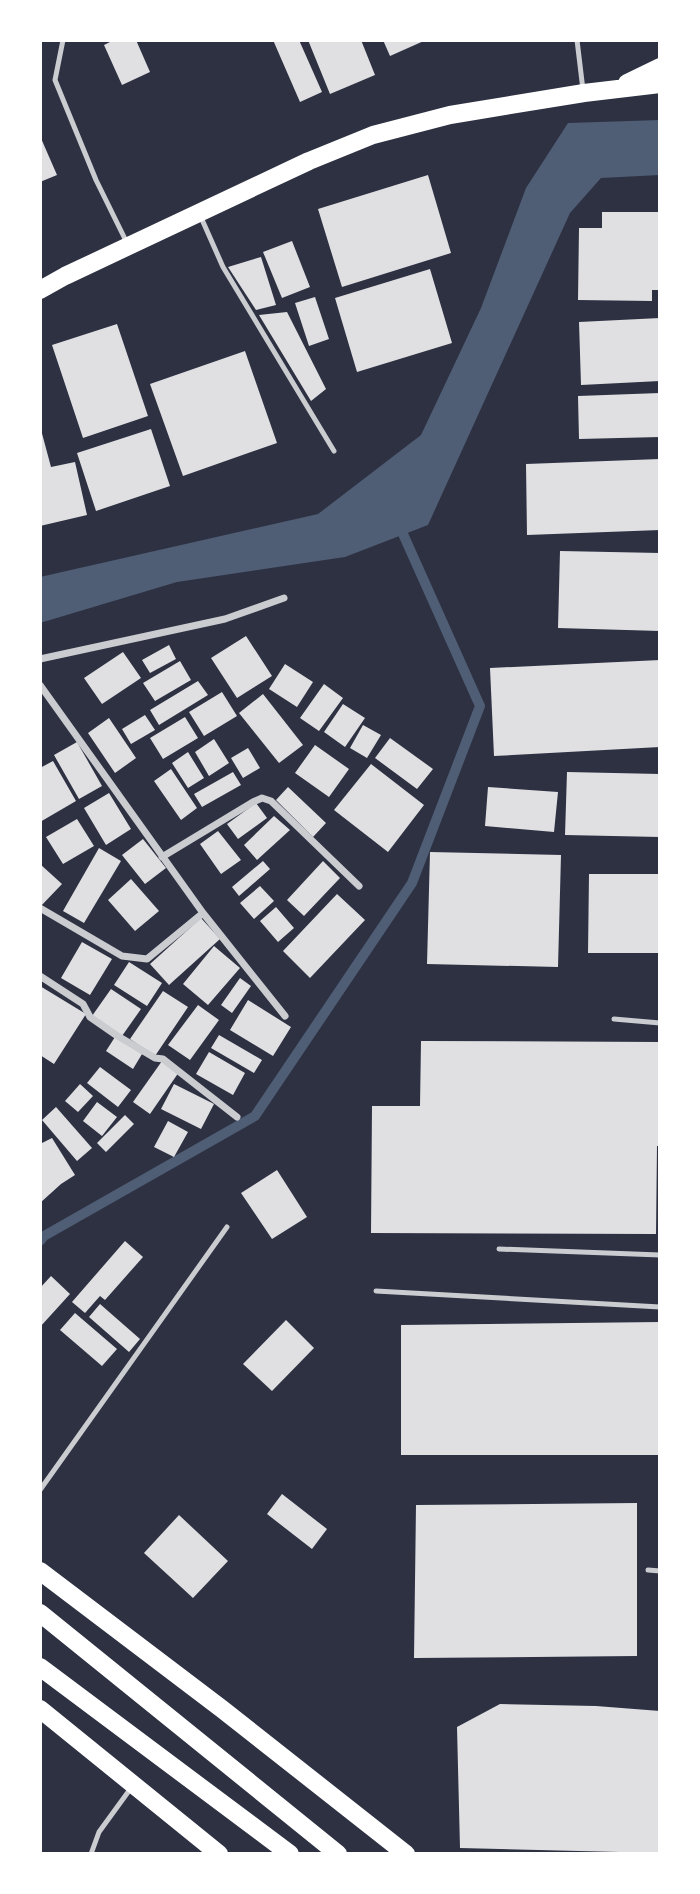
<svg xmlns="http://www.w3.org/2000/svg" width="700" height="1894" font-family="'Archivo Narrow',sans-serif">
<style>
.water{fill:#4f5d75}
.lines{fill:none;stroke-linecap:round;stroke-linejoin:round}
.stream{stroke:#4f5d75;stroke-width:10}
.building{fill:#e0e0e3}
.service{stroke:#caccd0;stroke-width:5}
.minor{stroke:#caccd0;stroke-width:7}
.primary{stroke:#fff;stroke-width:18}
</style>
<rect width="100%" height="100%" fill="#2d3142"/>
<path class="water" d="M660 120V175L601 178 570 213 428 525 345 557 177 582 40 623V577L318 514 421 435 481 308 526 188 568 123Z"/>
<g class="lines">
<path class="stream" d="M40 1241 44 1236 255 1116 412 883 480 706 399 525"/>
</g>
<path class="building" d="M114 40H136L150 72 122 85 104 45Z
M273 40H299L322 92 300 102Z
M308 40H361L375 75 330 94Z
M383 40H426L390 56Z
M40 136 57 175 40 182Z
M428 175 451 253 342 287 318 209Z
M602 212H660V290H652V301L578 300 579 228H602Z
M292 241 310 287 282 298 263 252Z
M261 257 276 305 256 310 228 267Z
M430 269 452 343 357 372 335 298Z
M315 297 329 339 309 346 295 303Z
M287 312 326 389 311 401 259 315Z
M660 318V381L581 385 579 322Z
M117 324 148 416 83 438 52 345Z
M245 351 277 443 183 476 150 384Z
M660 393V437L579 439 578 396Z
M40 426 51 467 75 462 87 515 40 526Z
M151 429 170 486 96 511 77 453Z
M660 459V530L527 535 526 464Z
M560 551 660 553V631L558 628Z
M246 636 272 676 237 698 211 658Z
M169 645 176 659 150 673 142 660Z
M123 652 141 678 102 704 84 678Z
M660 660V747L494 756 490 668Z
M180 661 191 680 155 701 143 683Z
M285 664 313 682 297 707 269 689Z
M198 681 208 695 159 725 150 710Z
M324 684 343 698 319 731 300 718Z
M222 692 237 716 204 736 189 712Z
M263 694 303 745 279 763 239 713Z
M343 704 365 718 345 747 324 732Z
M145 715 155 730 131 744 122 729Z
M185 717 198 738 163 759 150 738Z
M109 718 136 758 115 773 88 733Z
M363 725 381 735 367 758 350 748Z
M390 738 433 769 417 789 375 758Z
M214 739 229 763 209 776 195 752Z
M77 742 102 786 79 799 54 755Z
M315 745 349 769 329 797 295 773Z
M248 748 260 768 243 778 231 758Z
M188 752 204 778 188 788 172 763Z
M53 761 76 801 40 822V768Z
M371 764 424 805 388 852 334 810Z
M171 769 197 808 181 820 154 781Z
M233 772 241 785 202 807 194 794Z
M567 772 660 774V837L565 835Z
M288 787 326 823 313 837 276 800Z
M488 787 558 792 554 832 485 826Z
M109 793 131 829 106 845 84 808Z
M256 803 267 818 238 839 227 824Z
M274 816 290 830 257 860 244 845Z
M77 819 94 846 63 864 46 837Z
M218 831 241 860 221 874 200 844Z
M143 839 166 868 145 884 122 855Z
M99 848 121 861 84 923 63 911Z
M430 852 561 855 558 967 427 964Z
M263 861 270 869 239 896 232 887Z
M323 861 340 878 304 916 287 900Z
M40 864 62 884 40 907Z
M589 874H660V953H588Z
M131 879 159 911 135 931 108 900Z
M260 886 274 901 254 919 240 903Z
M337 894 365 920 310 978 283 951Z
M276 907 294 928 278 942 260 921Z
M201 918 220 939 169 985 150 964Z
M82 942 112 959 90 995 61 978Z
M214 946 240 968 208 1005 183 984Z
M129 962 162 983 147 1006 114 985Z
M240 978 251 986 232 1013 221 1005Z
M40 986 86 1014 54 1064 40 1055Z
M111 989 141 1009 122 1036 92 1016Z
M163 991 188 1007 155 1056 130 1039Z
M248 1000 291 1027 273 1056 230 1030Z
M198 1005 219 1020 190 1060 168 1045Z
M219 1035 262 1060 254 1073 211 1048Z
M115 1037 142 1054 133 1069 106 1051Z
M421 1041 660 1042V1146H657L656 1234 371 1233 372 1106H420Z
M209 1052 245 1073 233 1095 196 1074Z
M162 1061 179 1072 150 1114 133 1102Z
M100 1067 131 1090 118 1107 87 1083Z
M80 1084 93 1096 78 1112 65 1101Z
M174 1084 214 1104 201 1129 161 1109Z
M97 1102 117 1117 102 1136 83 1121Z
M56 1107 92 1148 77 1161 42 1120Z
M125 1115 134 1124 106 1152 97 1143Z
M168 1121 188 1132 174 1157 154 1147Z
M52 1138 75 1175 61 1184 40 1203V1144Z
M277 1170 307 1217 272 1239 241 1193Z
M125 1241 143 1257 105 1300 100 1296 85 1313 72 1302Z
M51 1276 70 1294 40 1327V1288Z
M100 1304 140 1339 129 1352 89 1317Z
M75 1313 117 1349 102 1366 60 1330Z
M286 1320 314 1348 272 1391 243 1364Z
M660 1322V1455H401V1325Z
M282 1494 327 1529 312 1549 267 1514Z
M637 1503V1656L414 1658 416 1505Z
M179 1515 228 1561 193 1598 144 1553Z
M500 1704 596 1706 660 1711V1853L460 1848 457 1727Z"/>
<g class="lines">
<path class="service" d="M63 40 55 80 96 180 128 245
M577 40 583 90
M200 215 223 267 334 451
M614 1019 660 1023
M499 1249 660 1255
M376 1291 660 1307
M40 1490 227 1227
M648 1570 660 1571
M91 1854 99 1832 131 1788"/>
<path class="minor" d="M40 659 225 619 284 598
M40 685 203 913 285 1016
M162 857 253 802 262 798 271 801 359 886
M40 908 122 956 147 959 203 913
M40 976 83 1004 90 1017 116 1035 155 1058 163 1059 237 1117"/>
<path class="primary" d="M627 83 660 67
M40 290 65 276 309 161 373 135 450 115 584 93 660 84
M40 1571 222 1709 406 1854
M40 1613 338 1854
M40 1667 290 1854
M40 1709 219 1854"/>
</g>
<rect width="700" height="1894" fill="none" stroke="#ffffff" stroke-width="84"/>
</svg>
